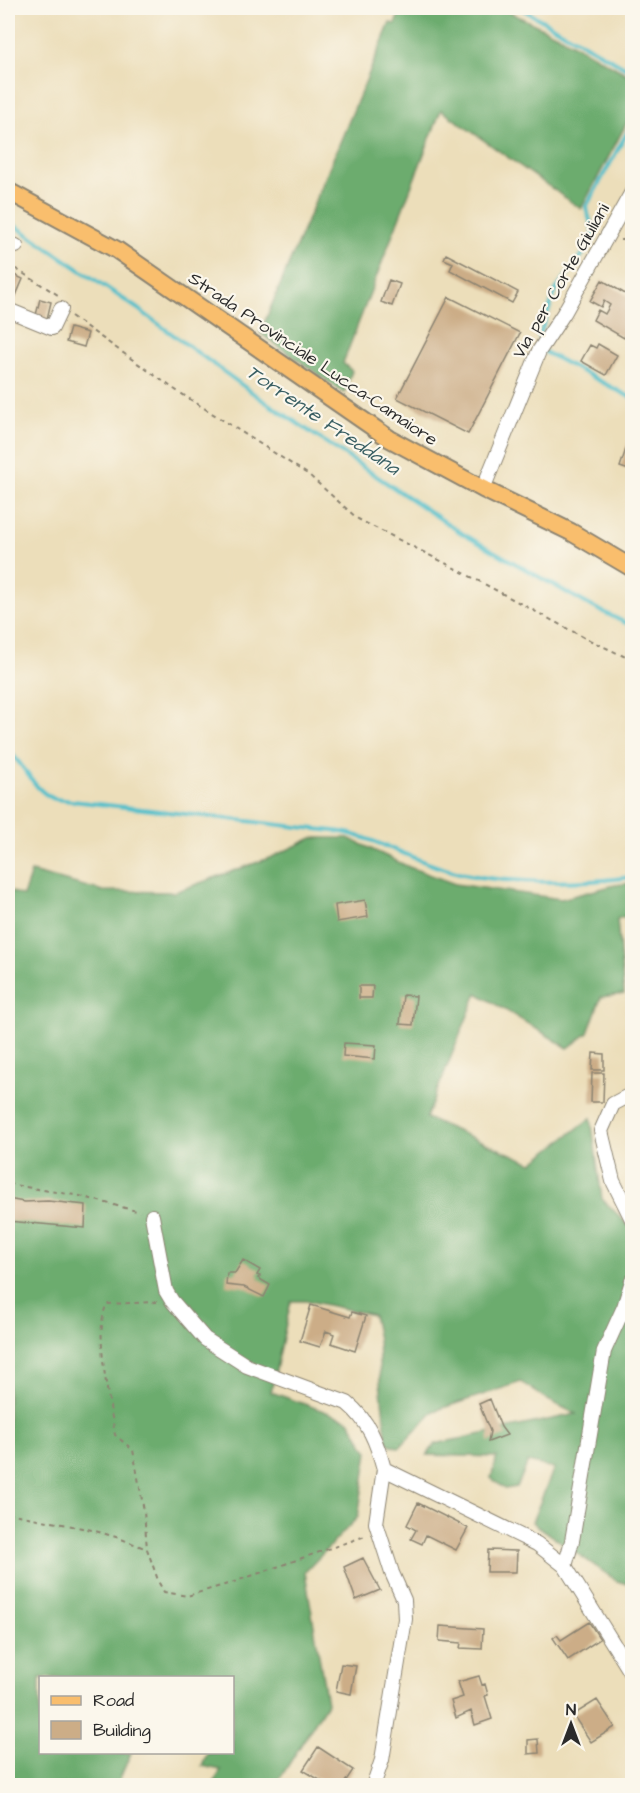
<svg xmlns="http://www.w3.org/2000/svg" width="640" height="1793" font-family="'Architects Daughter',sans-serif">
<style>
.forest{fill:#6cac6e;stroke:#4c6c4c;stroke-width:1.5}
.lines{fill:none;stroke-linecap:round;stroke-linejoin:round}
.stream{stroke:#52bfca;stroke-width:4}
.building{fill:#ccad87}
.minor-casing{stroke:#8c8472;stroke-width:16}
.major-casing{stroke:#8c8472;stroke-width:20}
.path{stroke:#8c8472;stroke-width:2;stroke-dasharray:4.5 4.5;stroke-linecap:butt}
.minor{stroke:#fff;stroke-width:14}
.major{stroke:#f9be6d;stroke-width:16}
.labels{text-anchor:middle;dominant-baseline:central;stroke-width:4.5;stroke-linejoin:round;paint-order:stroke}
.street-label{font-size:18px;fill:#2b2b2b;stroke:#fbf7ec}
.water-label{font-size:20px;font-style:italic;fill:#395f63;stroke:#fbf7ec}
</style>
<rect width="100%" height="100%" fill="#fbf7ec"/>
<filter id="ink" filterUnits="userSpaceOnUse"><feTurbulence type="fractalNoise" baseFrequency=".0167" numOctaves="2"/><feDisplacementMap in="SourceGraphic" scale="12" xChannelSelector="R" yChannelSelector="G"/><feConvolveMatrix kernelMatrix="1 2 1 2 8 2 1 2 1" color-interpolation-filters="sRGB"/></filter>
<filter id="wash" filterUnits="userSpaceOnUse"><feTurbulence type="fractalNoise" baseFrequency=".008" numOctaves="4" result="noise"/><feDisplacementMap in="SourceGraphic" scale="24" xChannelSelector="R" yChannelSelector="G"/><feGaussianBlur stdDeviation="1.35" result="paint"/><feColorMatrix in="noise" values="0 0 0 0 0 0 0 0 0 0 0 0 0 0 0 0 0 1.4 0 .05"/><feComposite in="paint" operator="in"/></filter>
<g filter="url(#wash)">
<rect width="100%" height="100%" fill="#ecdeba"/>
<path class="forest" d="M402 8H501L557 35 632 77V113L581 209 441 110 343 363 352 371 344 393 260 333 390 23 395 24Z
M312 838H348L409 867 455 884 561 899 615 885 632 883V914L617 919 624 994 601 997 588 1033 568 1048 477 993 426 1118 532 1163 591 1118 602 1199 632 1229 623 1305 629 1321 632 1312V1585L617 1581 532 1522 554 1468 528 1462 517 1487 505 1489 491 1478 497 1457 427 1455 435 1444 576 1414 548 1400 521 1382 434 1411 399 1448 387 1443 380 1382 378 1339 373 1315 309 1301H291L271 1392 349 1420 368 1452 358 1517 305 1572 327 1703 276 1785H213L221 1770 202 1766 208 1753 232 1752V1678H40V1752L131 1753 117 1785H8V890L23 896 31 872 103 891 175 892 272 857Z"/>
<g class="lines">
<path class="stream" d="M520 8 632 71
M8 221 138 309 261 399 463 534 589 605 632 626
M539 337 556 290 595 238 586 207 632 124
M543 351 632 398
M8 750C24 764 34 792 55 799L342 832C378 839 410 859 445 869 496 885 580 884 632 877"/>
</g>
<g id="blocks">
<path class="building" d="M446 254 518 292 512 303 450 270 453 263 444 259Z
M8 272 23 279 12 305 8 303Z
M389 280 400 284 392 306 381 302Z
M602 280 632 298V323L624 338 593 320 598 310 605 314 610 305 604 301 601 307 590 301Z
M449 297 520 333 468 434 397 398Z
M40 299 51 302 47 319 36 315Z
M70 328 88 333 84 347 66 342Z
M598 344 617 355 606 375 581 361 590 345 596 348Z
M632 431V471L620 467Z
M365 900 368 917 337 922 335 905Z
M359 986H373L372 998H359Z
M403 995 416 996 413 1025 400 1024Z
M344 1043 376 1045 375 1059 343 1056Z
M593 1053 604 1054V1070H592Z
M592 1073H604L603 1102H591Z
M8 1199 24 1202 48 1201 86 1205 85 1228 8 1221Z
M243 1260 260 1270 257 1275 260 1276 258 1278 270 1285 264 1297 244 1287 226 1285 227 1273H235Z
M311 1305 350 1317 352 1312 366 1316 355 1351 331 1343 334 1334 326 1331 320 1347 300 1341Z
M490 1399 501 1427 507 1435 488 1442 490 1431 479 1404Z
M418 1503 468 1528 456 1550 426 1535 422 1544 411 1539 416 1530 407 1525Z
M488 1550 517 1551 516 1572H487Z
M363 1558 380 1590 356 1600 344 1567Z
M589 1622 600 1639 568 1660 553 1638 557 1635 561 1640Z
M440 1626 483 1629 482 1649 460 1648 461 1643 439 1641Z
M341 1664 356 1666 351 1694 336 1691Z
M479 1676 482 1685 485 1684 488 1695 485 1696 492 1719 475 1725 471 1711 456 1718 451 1701 463 1697 458 1682Z
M597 1700 615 1727 591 1742 573 1715Z
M538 1739 539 1753 528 1754V1740Z
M318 1747 353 1770 343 1785H328L303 1770Z"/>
</g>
</g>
<g filter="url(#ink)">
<use href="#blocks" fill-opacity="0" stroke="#8c8472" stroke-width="1.5"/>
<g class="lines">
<g class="minor-casing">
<path id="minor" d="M8 243 16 246
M8 310 52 328 61 309
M483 489 539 351 564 313 632 192
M632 1094 613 1104 601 1131 613 1181 632 1219
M152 1216 166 1291 172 1301 205 1339 247 1366 347 1403C369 1421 377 1443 384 1469L537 1544 565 1566 632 1674
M565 1566 572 1541 604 1351 624 1307 632 1281
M373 1786 382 1760 405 1619 404 1600 392 1573 376 1523 384 1469"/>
</g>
<g class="major-casing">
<path id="major" d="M8 191 117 250 390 439 483 489 571 532 632 568"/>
</g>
<path class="path" d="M620 240H632
M8 264 58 295
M71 316 174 389 309 475 358 519 447 564 585 638 632 660
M8 1184 80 1196 140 1212
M157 1302 107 1304C93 1330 110 1403 115 1435L133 1450 144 1511 147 1549 159 1583 164 1592 187 1596 231 1583 365 1536
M8 1513 92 1530 116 1537 147 1549"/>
<use href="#minor" class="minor"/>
<use href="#major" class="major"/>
</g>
</g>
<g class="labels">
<g class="street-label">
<text transform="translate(561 281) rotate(-60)">Via per Corte Giuliani</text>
<text transform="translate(313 359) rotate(34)">Strada Provinciale Lucca-Camaiore</text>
</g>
<g class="water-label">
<text transform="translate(323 420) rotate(34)">Torrente Freddana</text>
</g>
</g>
<rect width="640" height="1793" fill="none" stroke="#fbf7ec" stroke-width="30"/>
<rect x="39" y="1676" width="195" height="78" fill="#fbf7ec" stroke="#a8a59f" stroke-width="1.5"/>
<rect x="51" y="1696" width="30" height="9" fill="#f9be6d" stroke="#a8a59f" stroke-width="1.5"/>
<text x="93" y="1706" font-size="18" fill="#2b2b2b">Road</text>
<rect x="51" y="1721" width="30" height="18" fill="#ccad87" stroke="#a8a59f" stroke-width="1.5"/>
<text x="93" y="1736" font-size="18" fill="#2b2b2b">Building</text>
<g transform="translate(571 1724)" stroke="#fbf7ec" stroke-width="4.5" paint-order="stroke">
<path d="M0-4.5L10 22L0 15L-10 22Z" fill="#2b2b2b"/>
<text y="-9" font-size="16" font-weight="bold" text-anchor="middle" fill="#2b2b2b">N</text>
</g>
</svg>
